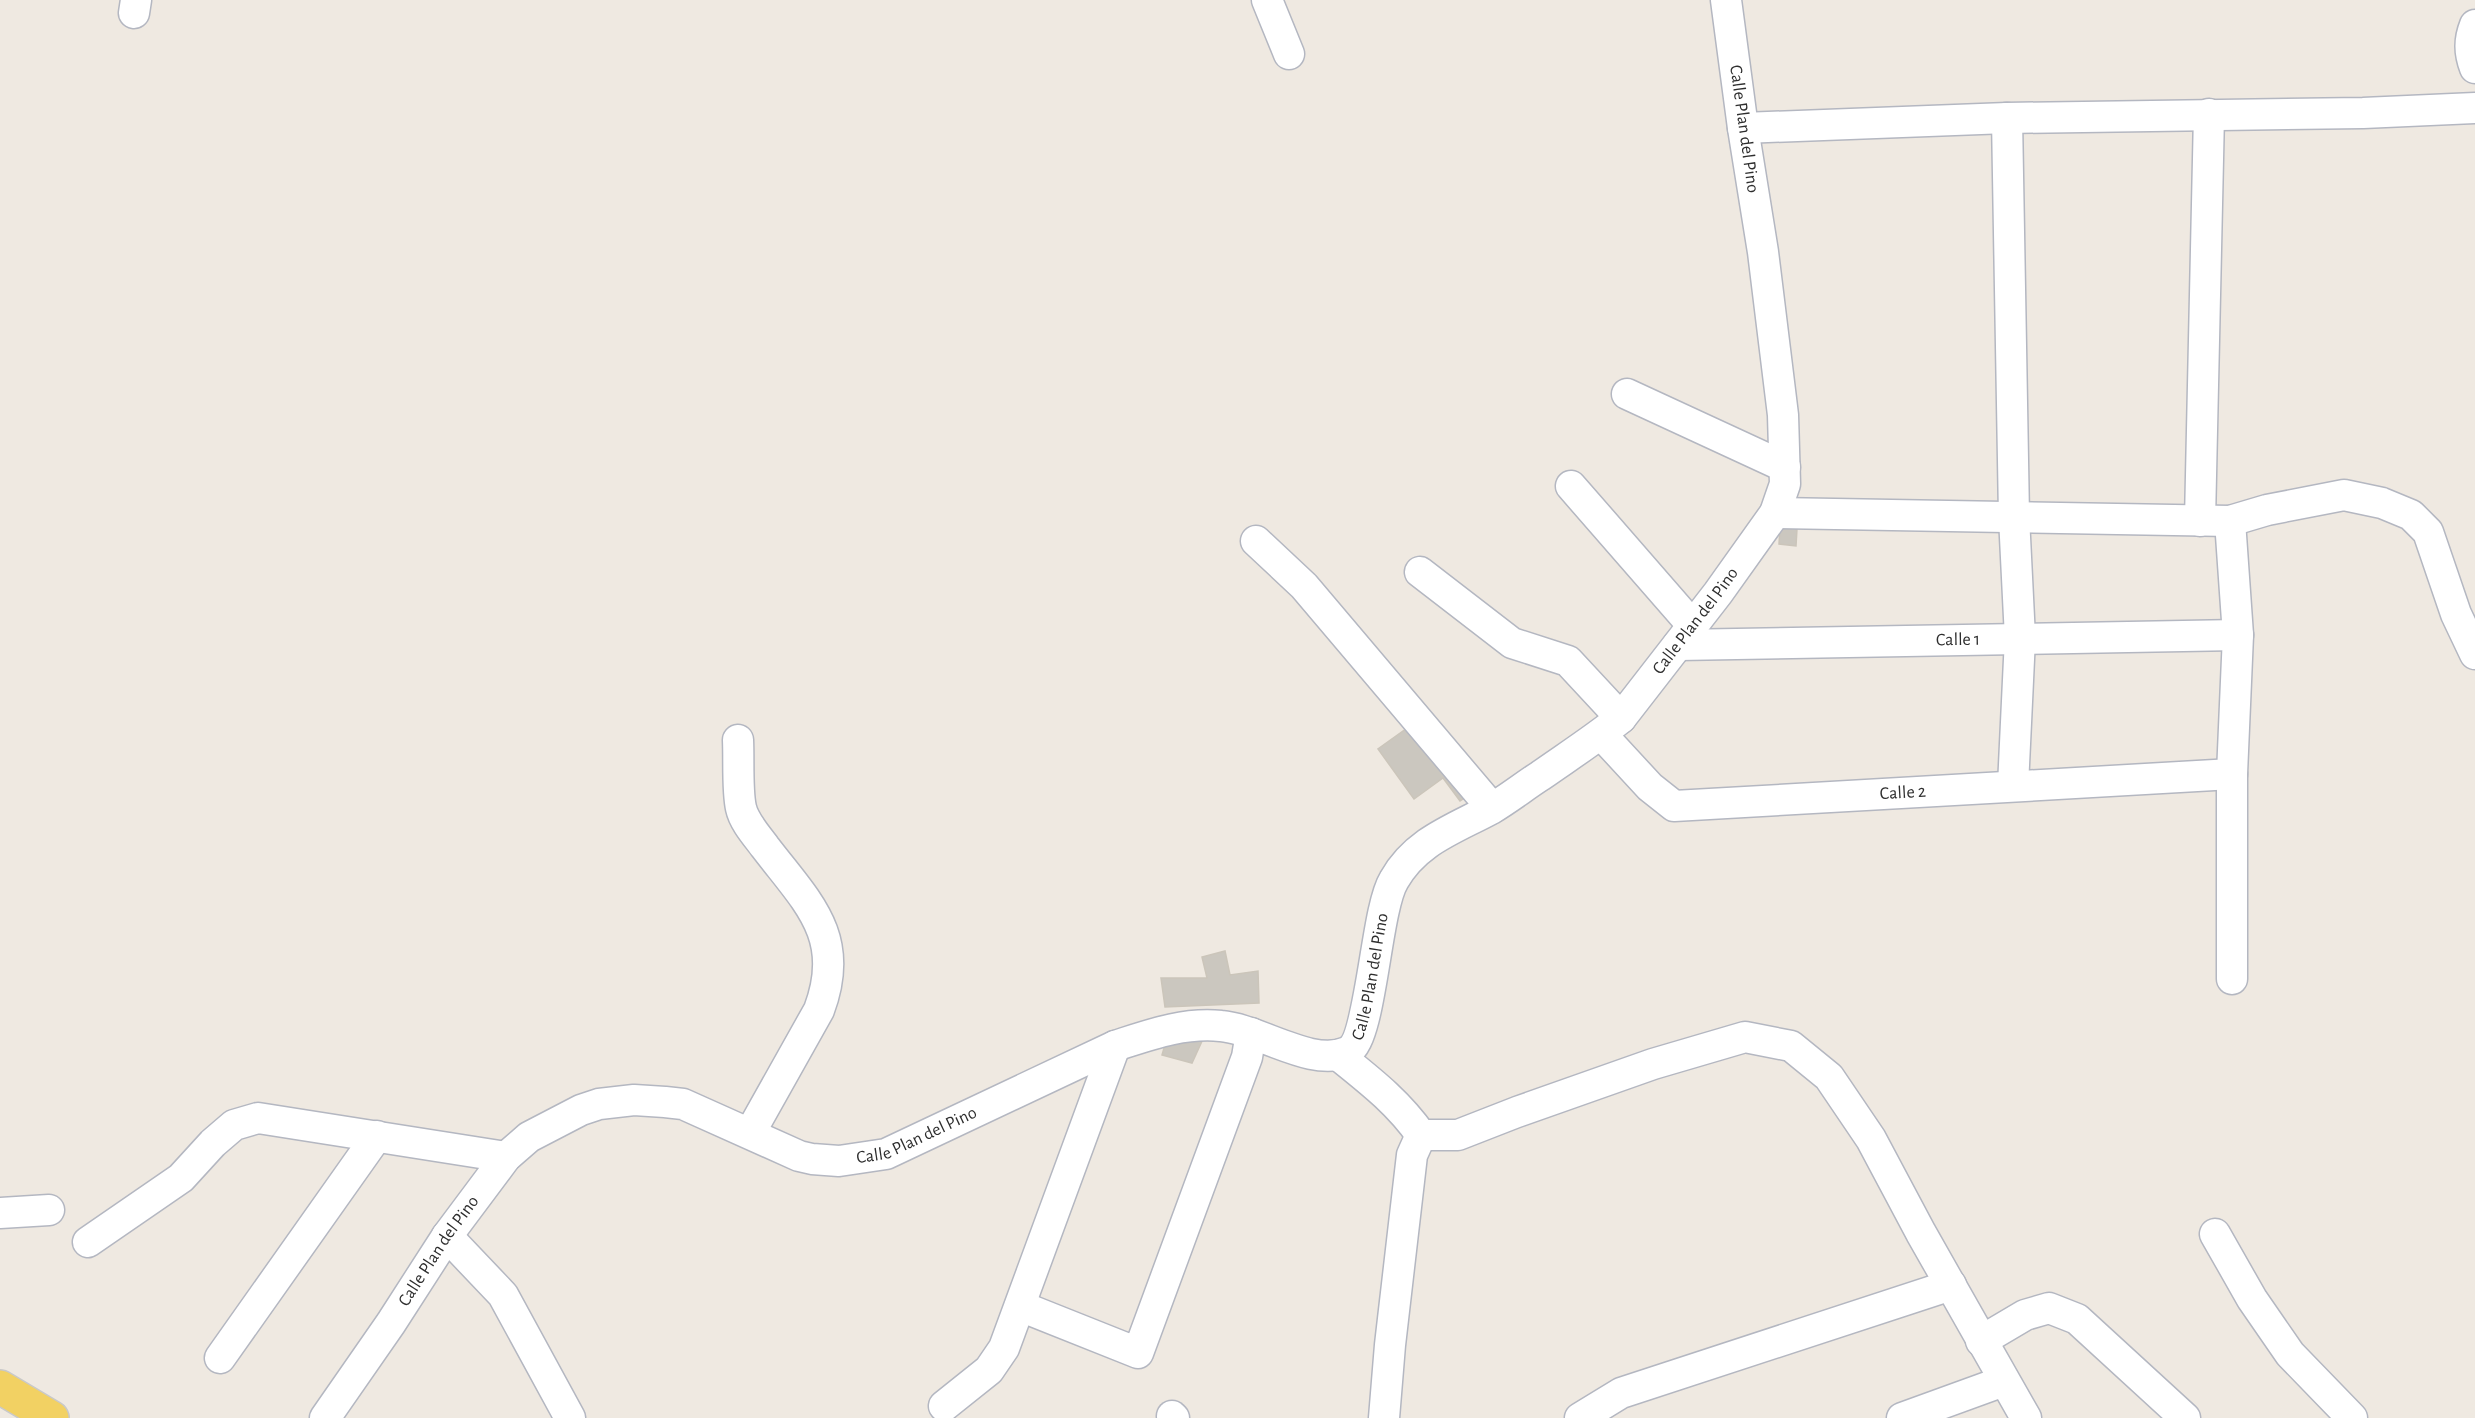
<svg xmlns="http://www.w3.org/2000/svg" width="2475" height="1418" font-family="'Alegreya Sans',sans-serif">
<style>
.building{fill:#cbc7bf;stroke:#cbc5ba;stroke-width:1.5}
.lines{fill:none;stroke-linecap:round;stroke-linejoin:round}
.minor-casing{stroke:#b4b7c1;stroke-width:33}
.major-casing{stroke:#c9c9c9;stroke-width:36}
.minor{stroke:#fff;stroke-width:30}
.major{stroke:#f2d163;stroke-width:33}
.labels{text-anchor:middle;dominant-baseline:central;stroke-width:5;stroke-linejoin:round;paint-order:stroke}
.street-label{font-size:18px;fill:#2e2e2e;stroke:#fff}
</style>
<rect width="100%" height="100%" fill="#efe9e1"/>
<path class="building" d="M1780 527 1797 529 1796 546 1779 544Z
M1417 721 1469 795 1460 801 1443 778 1414 799 1378 749Z
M1225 951 1230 975 1258 971 1259 1003 1165 1007 1161 978H1207L1202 957Z
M1167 1038 1203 1039 1192 1063 1162 1055Z"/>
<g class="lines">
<g class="minor-casing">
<g id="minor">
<path d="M1267 0 1289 54"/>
<path d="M134 13 136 0"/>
<path d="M2475 25C2469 40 2469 52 2475 68"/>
<path d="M2007 118 2014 517 2020 638 2013 786"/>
<path d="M1743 128 2007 118 2363 113 2475 108"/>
<path d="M1627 394 1785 467"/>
<path d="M1571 486 1693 626"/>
<path d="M1775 513 2230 521 2267 510 2344 495 2382 503 2411 515 2428 532 2456 614 2475 654"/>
<path d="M2200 521 2209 114"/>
<path d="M2230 521 2238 635 2232 774V979"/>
<path d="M1256 541 1304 586 1492 808"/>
<path d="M1420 572 1512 643 1568 661 1621 718"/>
<path id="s1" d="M1678 645 2238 635"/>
<path id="s2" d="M1601 734 1650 787 1674 806 2232 774"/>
<path d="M738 740C739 759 737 791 741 808 744 822 757 836 765 847 807 902 847 936 819 1010L750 1133"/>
<path d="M1338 1055C1369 1080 1398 1102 1421 1135H1458L1517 1112 1653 1064 1745 1037 1791 1046 1829 1077 1871 1139 1921 1233 2026 1418"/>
<path d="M0 1213 49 1210"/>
<path d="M2215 1234 2252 1299 2290 1354 2352 1418"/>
<path d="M447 1236 503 1295 570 1418"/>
<path d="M88 1242 181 1178 213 1143 234 1125 258 1118 506 1157"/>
<path d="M1020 1306 1138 1353 1247 1057 1251 1033"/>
<path d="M1981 1341 2025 1315 2049 1308 2077 1319 2185 1418"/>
<path d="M220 1358 377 1136"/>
<path d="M944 1406 989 1370 1004 1348 1115 1046"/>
<path d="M1172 1416 1174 1418"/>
<path id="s3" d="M325 1418 391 1323 447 1236 506 1157 529 1137 581 1110 599 1104 634 1100 665 1102 683 1104 799 1156 812 1159 839 1161 886 1154 1115 1046C1149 1035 1184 1022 1221 1026 1259 1029 1312 1068 1347 1052 1372 1040 1375 911 1394 880 1416 841 1454 829 1491 809 1508 799 1523 787 1540 776 1567 757 1595 739 1621 718L1718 593 1775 513 1785 484 1783 415 1763 252 1743 128 1726 0"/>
<path d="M1384 1418 1390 1345 1412 1155 1421 1135"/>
<path d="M1580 1418 1621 1393 1951 1285"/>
<path d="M1902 1418 2004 1381"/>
</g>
</g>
<g class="major-casing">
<path id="major" d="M0 1387 52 1418"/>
</g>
<use href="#minor" class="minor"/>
<use href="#major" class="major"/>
</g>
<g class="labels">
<g class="street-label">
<text transform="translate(1744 129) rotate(82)">Calle Plan del Pino</text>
<text stroke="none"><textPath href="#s3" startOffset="1802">Calle Plan del Pino</textPath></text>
<text stroke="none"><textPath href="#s1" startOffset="280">Calle 1</textPath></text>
<text stroke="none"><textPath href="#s2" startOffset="332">Calle 2</textPath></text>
<text stroke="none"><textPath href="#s3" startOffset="1299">Calle Plan del Pino</textPath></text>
<text stroke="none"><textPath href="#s3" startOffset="760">Calle Plan del Pino</textPath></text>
<text stroke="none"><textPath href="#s3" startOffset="202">Calle Plan del Pino</textPath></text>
</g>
</g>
</svg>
